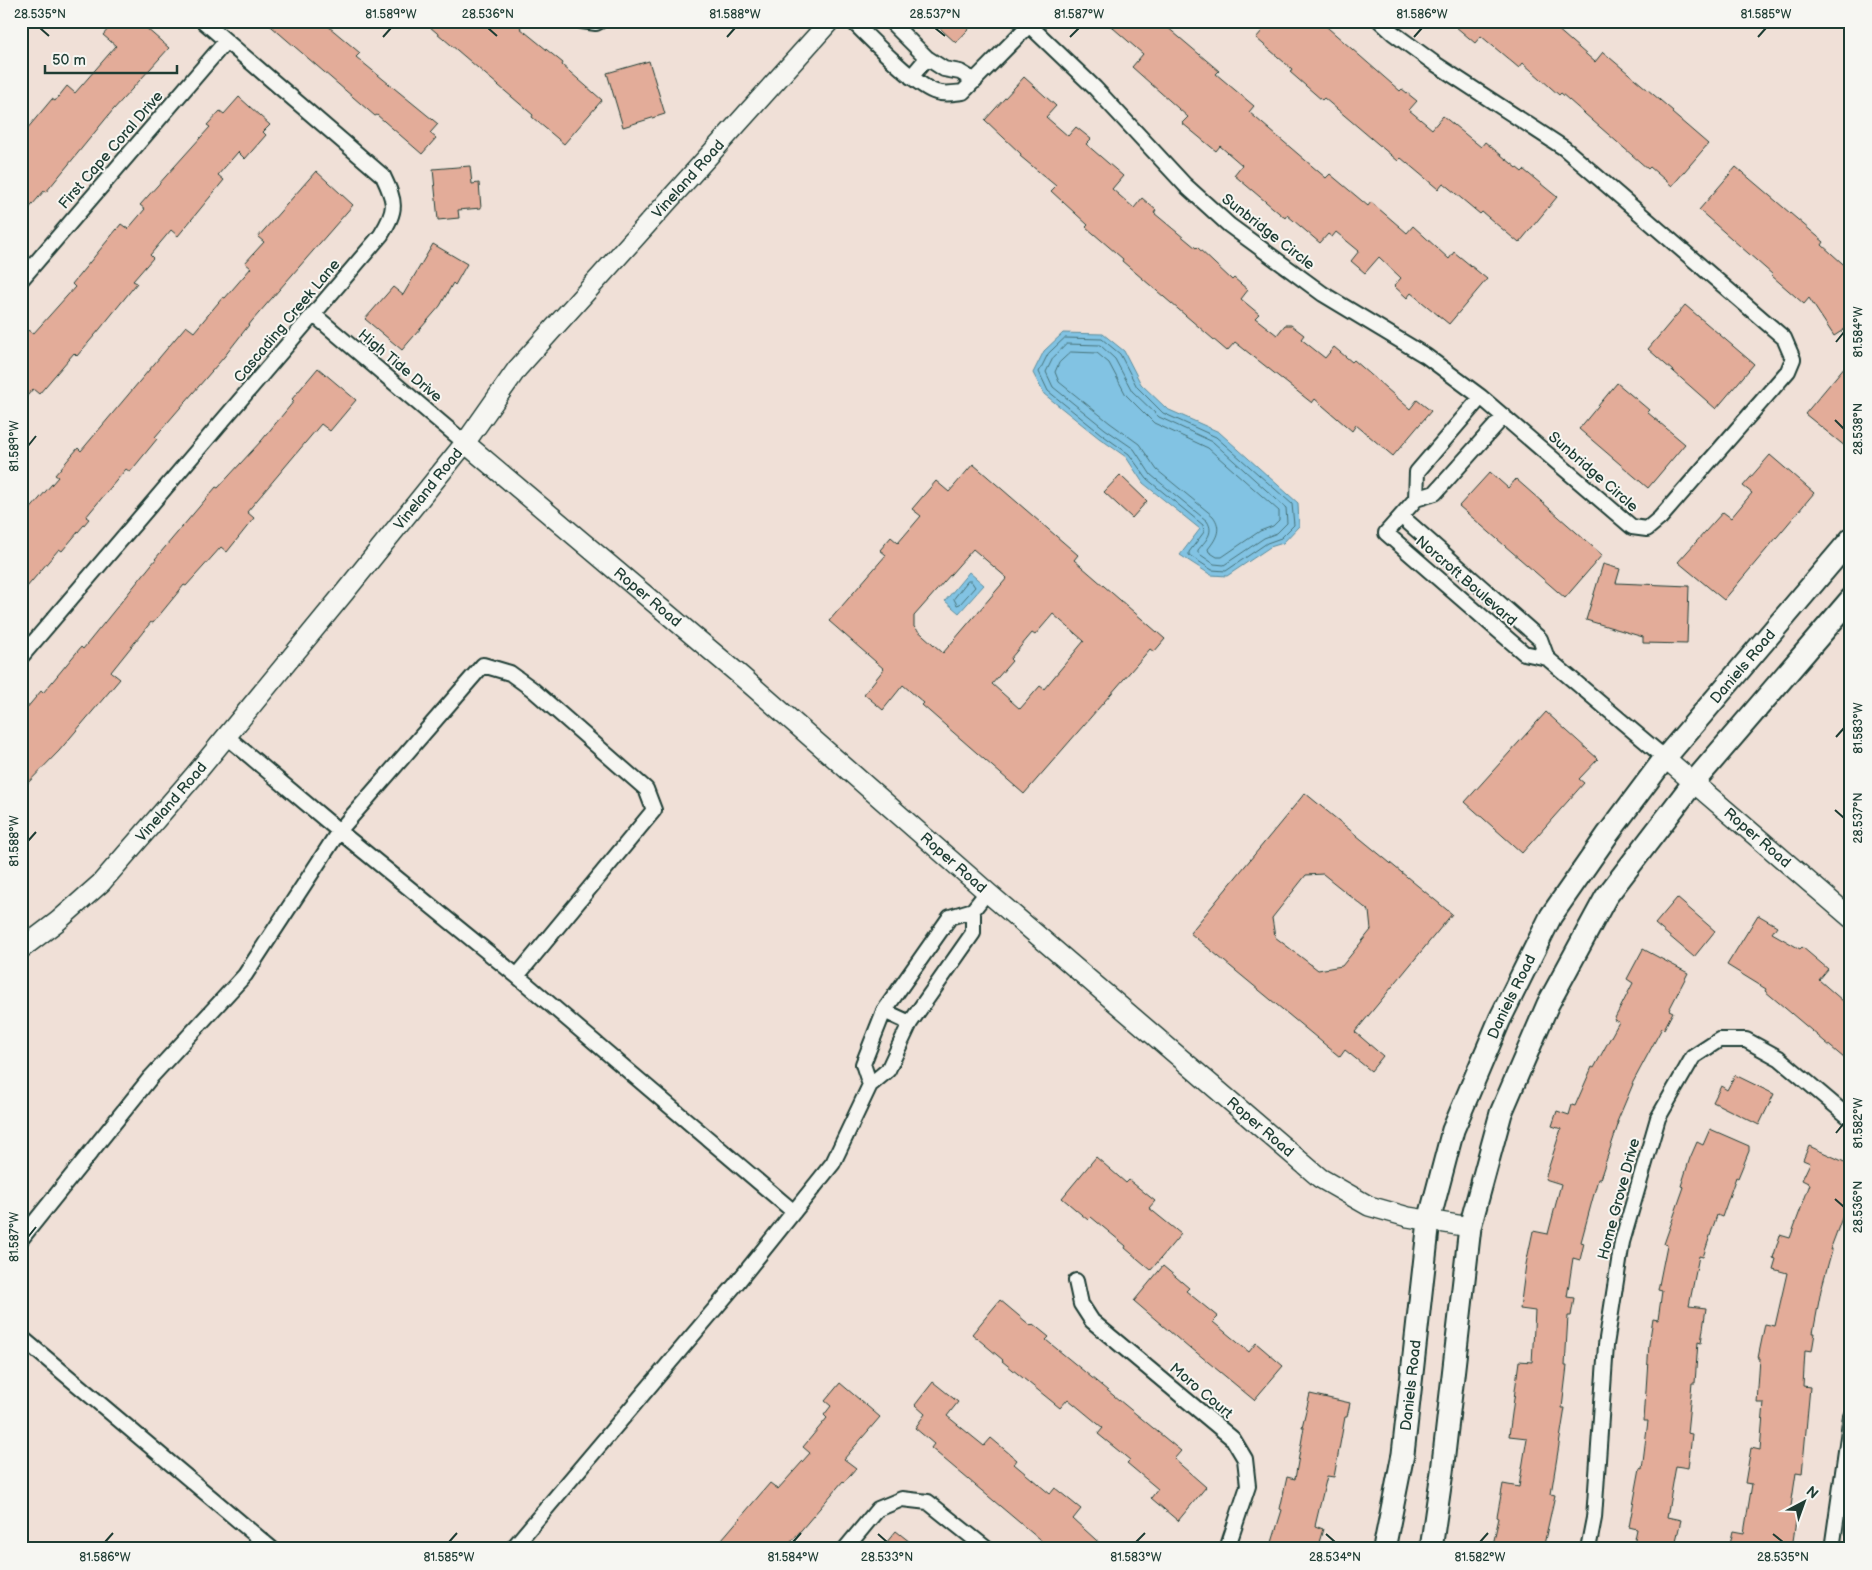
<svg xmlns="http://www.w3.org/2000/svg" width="1872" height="1570" font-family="'Balsamiq Sans',sans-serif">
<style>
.water{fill:#82c3e3;stroke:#5a8d9d}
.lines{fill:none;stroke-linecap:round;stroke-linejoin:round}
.shore{stroke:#47737a;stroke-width:1}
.building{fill:#e3ac99;stroke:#1f3d34;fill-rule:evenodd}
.street-casing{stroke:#1f3d34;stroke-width:18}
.secondary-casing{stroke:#1f3d34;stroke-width:22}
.primary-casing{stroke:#1f3d34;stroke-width:25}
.street{stroke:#f6f6f2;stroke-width:14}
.secondary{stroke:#f6f6f2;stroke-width:19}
.primary{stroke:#f6f6f2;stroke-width:21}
.ticks{fill:none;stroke:#1f3d34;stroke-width:2}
.labels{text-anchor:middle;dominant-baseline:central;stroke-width:4;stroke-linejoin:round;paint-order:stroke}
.street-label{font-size:15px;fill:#1f3d34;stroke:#f6f6f2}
.neatline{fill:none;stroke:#1f3d34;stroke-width:2}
.ticks-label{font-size:12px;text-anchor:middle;fill:#1f3d34}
</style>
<rect width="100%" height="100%" fill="#f0e0d7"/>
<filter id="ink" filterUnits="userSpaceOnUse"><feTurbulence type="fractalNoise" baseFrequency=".02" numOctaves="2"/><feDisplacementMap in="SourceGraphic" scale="10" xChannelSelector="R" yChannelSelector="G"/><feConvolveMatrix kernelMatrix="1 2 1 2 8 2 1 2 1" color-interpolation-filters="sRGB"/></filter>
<g filter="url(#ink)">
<path class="water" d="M1063 333 1103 334 1124 351 1141 384 1167 409 1219 432 1298 503 1299 526 1283 543 1270 547 1227 576 1211 575 1180 555 1200 529 1143 483 1126 457 1099 438 1044 394 1033 373 1044 351Z
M969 572 984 585 959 613 945 601Z"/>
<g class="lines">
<path class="shore" d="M1065 338 1102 339 1120 354 1137 387 1163 413 1216 437 1292 504 1294 525 1281 538 1267 543 1226 571 1212 570 1189 555V552L1204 532 1203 525 1147 479 1129 454 1101 434 1048 391 1039 372 1048 354Z
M1067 344 1100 345 1115 359 1132 391 1159 417 1213 442 1286 508 1287 523 1277 533 1264 538 1224 565 1214 564 1198 553V550C1205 541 1215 533 1207 521L1151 475 1134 449 1105 429 1053 387 1046 372 1053 358Z
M1071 352 1097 353 1109 363 1126 395 1154 423 1208 448 1279 511V520L1273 526 1260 531 1222 557H1217L1209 552 1208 549C1217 538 1222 528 1213 516L1157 470 1139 444 1110 423 1059 382 1055 372 1059 363Z
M968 581H971L975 587 960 604 957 605 954 599Z"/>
</g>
<path class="building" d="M125 21H138L169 48 113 110 46 192 44 191 21 218V136L52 99 55 101 67 86 75 93 116 46 103 35 114 22 120 27Z
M265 21H322L360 53 356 57 438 124 430 133 436 138 422 154 377 115 375 116Z
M423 21H525L520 28 563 63 562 65 602 100 564 144 532 117 533 115Z
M932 21H976L956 43Z
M1105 21H1160L1219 71 1216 74 1254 106 1249 112 1326 178 1330 174 1368 206 1371 202 1407 233 1413 226 1449 259 1454 252 1487 279 1449 324 1411 293 1407 298 1394 286 1401 278 1379 257 1365 273 1351 261 1359 251 1336 232 1332 237 1328 234 1320 243 1287 215 1285 218 1234 175 1242 165 1220 146 1216 151 1182 123 1188 117 1132 67 1143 54Z
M1251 21H1320L1400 91 1402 89 1417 101 1409 110 1432 129 1443 116 1481 147 1485 142 1522 172 1524 170 1557 197 1519 243 1482 212 1480 214 1443 183 1438 189 1401 158 1398 161 1324 98 1322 100 1290 72 1292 69 1256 38 1262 31Z
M1449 21H1548L1595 62 1603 52 1673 111 1672 113 1708 144 1672 186 1650 167 1648 169 1561 93 1559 95 1523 63 1519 68 1481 36 1475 43Z
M649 61 665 114 623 127 607 73Z
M1024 77 1056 106 1046 117 1068 136 1076 127 1091 139 1086 144 1123 176 1112 189 1134 208 1142 198 1156 210 1154 213 1196 248 1197 247 1232 280 1234 278 1248 290 1241 299 1259 314 1255 318 1277 335 1285 325H1291L1304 335 1301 339 1325 358 1334 347 1352 362 1354 360 1410 409 1417 400 1431 411 1393 456 1356 425 1352 431 1315 399 1312 403 1235 342 1227 351 1122 261 1123 259 1086 227 1088 225 1051 191 1056 186 1020 156 1021 154 985 120Z
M239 97 270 125 263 132 266 135 245 159 238 152 218 175 224 180 178 236 171 230 150 255 153 258 133 281 137 283 100 329 77 356 74 353 39 394 33 389 21 403V338L28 330 33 334 75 287 72 284 121 224 128 229 145 209 140 205 210 127 207 125 220 111 224 114Z
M470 166 472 184 479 183 481 208 458 210 459 218 438 220 433 169Z
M1736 167 1824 242 1822 245 1851 271V325L1834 336 1809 298 1804 304 1772 276 1773 275 1699 210Z
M316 171 353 205 252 321 224 357 155 437 157 439 130 472 126 469 86 517 89 519 62 551 59 549 21 594V520L58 477 55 475 78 448 81 451 186 326 194 332 223 297 225 298 251 268 245 263 264 242 258 237Z
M433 244 467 264 455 285 453 283 440 306 402 350 365 319 393 287 403 295Z
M1685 305 1754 364 1716 409 1648 349Z
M1851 359V451L1805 414Z
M318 368 356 400 330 431 321 424 247 512 254 518 227 552 221 547 186 586 184 585 153 623 151 622 111 672 120 679 59 751 21 790V715L41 691 43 693 81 647 83 649 156 559H155L216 487 218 488 262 440 294 401 292 399Z
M1617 383 1649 410 1647 412 1685 444 1648 488 1579 429Z
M1770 455 1814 493 1724 600 1678 562 1723 512 1731 518 1752 493 1743 486Z
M973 464 1078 555 1074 560 1165 639 1154 652 1150 649 1024 794 922 705 924 703 903 685 883 710 864 694 884 669 829 621 886 555 880 550 891 537 898 543 921 516 912 509 936 481 949 492ZM973 549 1007 578 943 653 914 627V616ZM1053 614 1084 641 1044 689 1040 686 1020 709 992 684 1012 661 1010 659 1032 633 1035 635Z
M1490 472 1508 488 1516 479 1602 555 1565 598 1459 506Z
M1120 475 1147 501 1132 518 1104 492Z
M1603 564 1620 569 1616 583 1689 586 1687 644 1643 643V637L1586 620Z
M1546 712 1598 759 1579 779 1584 783 1522 853 1465 802Z
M1305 793 1452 914 1355 1032 1383 1056 1371 1071 1345 1050 1340 1057 1190 933ZM1323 874 1369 911 1371 930 1342 966 1318 970 1275 937 1272 918 1306 875Z
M1677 898 1715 931 1694 957 1655 924Z
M1758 915 1777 926 1772 933 1800 949 1802 947 1828 969 1819 980 1851 1008V1064L1765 991 1766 989 1727 965Z
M1643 949 1688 973 1669 1010 1673 1012 1664 1029 1662 1028 1632 1084H1633L1617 1122H1619L1600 1179H1598L1581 1242 1584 1243 1580 1260 1573 1258 1567 1297 1574 1298 1571 1316H1568L1565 1366H1567L1562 1408H1565L1551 1494 1555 1495 1543 1549H1492L1499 1518 1497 1517 1503 1484 1519 1487 1527 1438 1509 1436 1519 1361 1532 1362 1535 1311 1520 1309 1526 1264 1533 1231 1548 1234 1561 1184 1545 1179 1561 1129 1552 1126 1557 1111 1569 1115 1572 1105 1575 1106 1592 1067 1594 1068 1619 1022 1614 1020 1633 983 1627 979Z
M1735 1075 1774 1094 1759 1125 1713 1102 1721 1086 1727 1090Z
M1710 1129 1749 1146V1151L1738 1178 1736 1177 1722 1217 1717 1215 1703 1257 1699 1256 1689 1306 1706 1308 1701 1343 1698 1342 1695 1383H1692L1687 1433 1692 1434 1688 1468 1676 1466 1667 1517 1681 1520 1674 1549H1656L1634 1544 1637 1529 1629 1527 1640 1468 1642 1469 1648 1421H1644L1649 1344 1653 1319 1658 1320 1662 1291 1658 1290 1667 1245 1664 1244 1684 1187 1681 1186 1690 1158 1697 1142 1703 1145Z
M1809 1146 1851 1165V1194L1830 1250H1832L1821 1290 1813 1333H1815L1812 1351 1805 1350 1803 1386 1810 1387 1802 1474 1796 1473 1790 1513 1797 1514 1793 1541 1791 1549H1729L1733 1531 1744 1533 1752 1484 1745 1483 1751 1448 1760 1450 1764 1403H1757L1760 1358H1758L1765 1324 1775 1326 1787 1273 1773 1269 1776 1259 1773 1258 1780 1235 1790 1238 1810 1184 1802 1180 1810 1163 1803 1160Z
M1096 1157 1126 1183 1129 1180 1155 1201 1149 1208 1181 1234 1151 1270 1125 1248 1126 1246 1091 1217 1088 1220 1062 1198Z
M1163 1266 1189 1288 1186 1291 1218 1317 1213 1322 1249 1352 1256 1343 1283 1366 1254 1400 1191 1348 1190 1349 1134 1301Z
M1000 1300 1031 1326 1033 1324 1049 1337 1046 1340 1181 1451 1174 1459 1206 1487 1178 1521 1151 1498 1158 1489 1127 1463 1130 1460 1098 1434 1103 1428 1068 1399 1060 1408 1002 1361 1003 1360 972 1334Z
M933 1382 958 1402 947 1416 984 1446 991 1438 1017 1460 1014 1464 1050 1494 1055 1488 1081 1509 1073 1519 1106 1549H1051L931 1448 934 1444 915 1428 925 1414 915 1405Z
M840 1383 880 1417 844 1459 856 1468 844 1482 843 1481 785 1549H734L722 1539 770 1483 778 1489 810 1453 803 1447 827 1418 824 1415 831 1406 825 1401Z
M1310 1394 1350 1403 1347 1417H1345L1334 1477 1327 1476 1315 1526 1323 1529 1317 1549H1270L1282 1510 1280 1509 1287 1477 1295 1479 1304 1427H1302Z
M896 1531 919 1549H881Z"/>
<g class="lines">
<g class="street-casing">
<path id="street" d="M582 21 596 23 600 21
M852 21C869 37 916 87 936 92 945 95 954 93 963 92L1033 21
M890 21 927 58 944 69 960 72 975 81
M1029 25 1095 88 1185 185 1229 225 1323 294 1426 356 1481 397 1632 527 1647 529 1660 518 1788 371 1793 359 1784 338 1564 148 1434 63 1393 33 1380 21
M911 77 927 58
M21 280 226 41
M313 314 465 443
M1504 416 1435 493 1416 499 1386 533 1524 653 1547 658
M1416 499 1417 472 1481 397
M1401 516 1540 639 1547 658 1665 758
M21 657 381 235C397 209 396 203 383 176L203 21
M226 736 339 831 517 976 794 1212
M884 1011 910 1023
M870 1085 863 1064 884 1011 950 917 973 910 987 892
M21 1239 151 1077 245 975 339 831 483 665 510 673 532 689 646 789 654 810 517 976
M1076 1281 1081 1304 1092 1321 1233 1439 1245 1459 1248 1486 1227 1549
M21 1337 272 1549
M512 1549 736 1284 833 1163 870 1085 888 1070 910 1023 973 933V910
M845 1549 878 1509 902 1499 928 1502 987 1549
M1588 1549 1594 1518 1606 1345 1622 1242 1658 1118 1693 1057 1719 1040H1746L1779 1058 1851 1119
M1832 1549 1851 1416"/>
</g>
<g class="secondary-casing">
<g id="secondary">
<path id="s1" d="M465 443 741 676 987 892 1320 1178 1369 1206 1408 1217 1470 1227"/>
<path id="s2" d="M1665 758 1851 918"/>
<path id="s3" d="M21 949 58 921 101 883 193 777 344 593 465 443 517 369 830 21"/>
</g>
</g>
<g class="primary-casing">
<g id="primary">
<path id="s4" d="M1384 1549 1403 1454 1429 1221 1453 1130 1500 1019 1551 916 1608 834 1665 758 1851 539"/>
<path d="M1431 1549 1442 1472 1470 1227 1501 1113 1548 1004 1606 897 1693 783 1851 599"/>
</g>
</g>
<use href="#street" class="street"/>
<use href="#secondary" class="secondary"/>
<use href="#primary" class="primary"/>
</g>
</g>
<path class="ticks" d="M40 28 49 36M488 28 497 36M935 28 945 36M383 37 391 28M727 37 735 28M1070 37 1079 28M1414 37 1422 28M1758 37 1766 28M1836 342 1844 332M1835 420 1844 429M28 446 36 436M1836 737 1844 728M1835 810 1844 818M28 841 36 832M1836 1133 1844 1123M1835 1199 1844 1207M28 1237 36 1227M878 1534 887 1542M1326 1534 1335 1542M1773 1534 1783 1542M105 1542 113 1533M449 1542 457 1533M793 1542 801 1533M1136 1542 1145 1533M1480 1542 1488 1533"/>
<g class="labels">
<g class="street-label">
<text transform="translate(111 150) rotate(-49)">First Cape Coral Drive</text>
<text stroke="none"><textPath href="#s3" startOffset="1021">Vineland Road</textPath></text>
<text transform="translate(1268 232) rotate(38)">Sunbridge Circle</text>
<text transform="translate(287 321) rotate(-50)">Cascading Creek Lane</text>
<text transform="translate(400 366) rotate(40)">High Tide Drive</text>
<text transform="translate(1593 472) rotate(41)">Sunbridge Circle</text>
<text stroke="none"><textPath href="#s3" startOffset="616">Vineland Road</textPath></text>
<text transform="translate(1466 581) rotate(41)">Norcroft Boulevard</text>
<text stroke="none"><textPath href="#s1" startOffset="239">Roper Road</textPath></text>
<text stroke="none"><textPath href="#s4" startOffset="976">Daniels Road</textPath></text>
<text stroke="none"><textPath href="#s3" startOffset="211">Vineland Road</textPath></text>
<text stroke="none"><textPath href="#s2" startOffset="122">Roper Road</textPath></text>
<text stroke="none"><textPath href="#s1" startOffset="644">Roper Road</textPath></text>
<text stroke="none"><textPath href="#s4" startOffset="571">Daniels Road</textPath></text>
<text stroke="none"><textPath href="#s1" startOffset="1049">Roper Road</textPath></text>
<text transform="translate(1619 1199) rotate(-75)">Home Grove Drive</text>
<text stroke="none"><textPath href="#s4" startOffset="166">Daniels Road</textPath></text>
<text transform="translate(1201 1391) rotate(40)">Moro Court</text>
</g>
</g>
<rect width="1872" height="1570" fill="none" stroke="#f6f6f2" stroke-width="55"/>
<g transform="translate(1804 1502) rotate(41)" stroke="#f6f6f2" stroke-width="4" paint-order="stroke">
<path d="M0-4L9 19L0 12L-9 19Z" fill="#1f3d34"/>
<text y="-8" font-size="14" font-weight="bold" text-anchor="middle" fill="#1f3d34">N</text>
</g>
<path d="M45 65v8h132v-8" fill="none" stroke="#1f3d34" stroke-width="2.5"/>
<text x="52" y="65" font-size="15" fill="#1f3d34" stroke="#f6f6f2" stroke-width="4" paint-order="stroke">50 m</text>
<rect x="28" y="28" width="1816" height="1514" class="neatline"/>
<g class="ticks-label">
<text x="40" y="18">28.535°N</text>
<text x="391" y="18">81.589°W</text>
<text x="488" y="18">28.536°N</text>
<text x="735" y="18">81.588°W</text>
<text x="935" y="18">28.537°N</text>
<text x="1079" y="18">81.587°W</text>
<text x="1422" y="18">81.586°W</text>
<text x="1766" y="18">81.585°W</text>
<text transform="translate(1858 332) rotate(-90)" y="4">81.584°W</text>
<text transform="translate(1858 429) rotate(-90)" y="4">28.538°N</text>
<text transform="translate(14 446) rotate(-90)" y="4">81.589°W</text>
<text transform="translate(1858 728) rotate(-90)" y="4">81.583°W</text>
<text transform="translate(1858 818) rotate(-90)" y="4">28.537°N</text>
<text transform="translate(14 841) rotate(-90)" y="4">81.588°W</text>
<text transform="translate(1858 1123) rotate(-90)" y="4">81.582°W</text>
<text transform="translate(1858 1207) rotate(-90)" y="4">28.536°N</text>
<text transform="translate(14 1237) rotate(-90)" y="4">81.587°W</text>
<text x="105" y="1561">81.586°W</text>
<text x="449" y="1561">81.585°W</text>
<text x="793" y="1561">81.584°W</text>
<text x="887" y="1561">28.533°N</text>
<text x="1136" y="1561">81.583°W</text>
<text x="1335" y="1561">28.534°N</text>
<text x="1480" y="1561">81.582°W</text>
<text x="1783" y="1561">28.535°N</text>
</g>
</svg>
